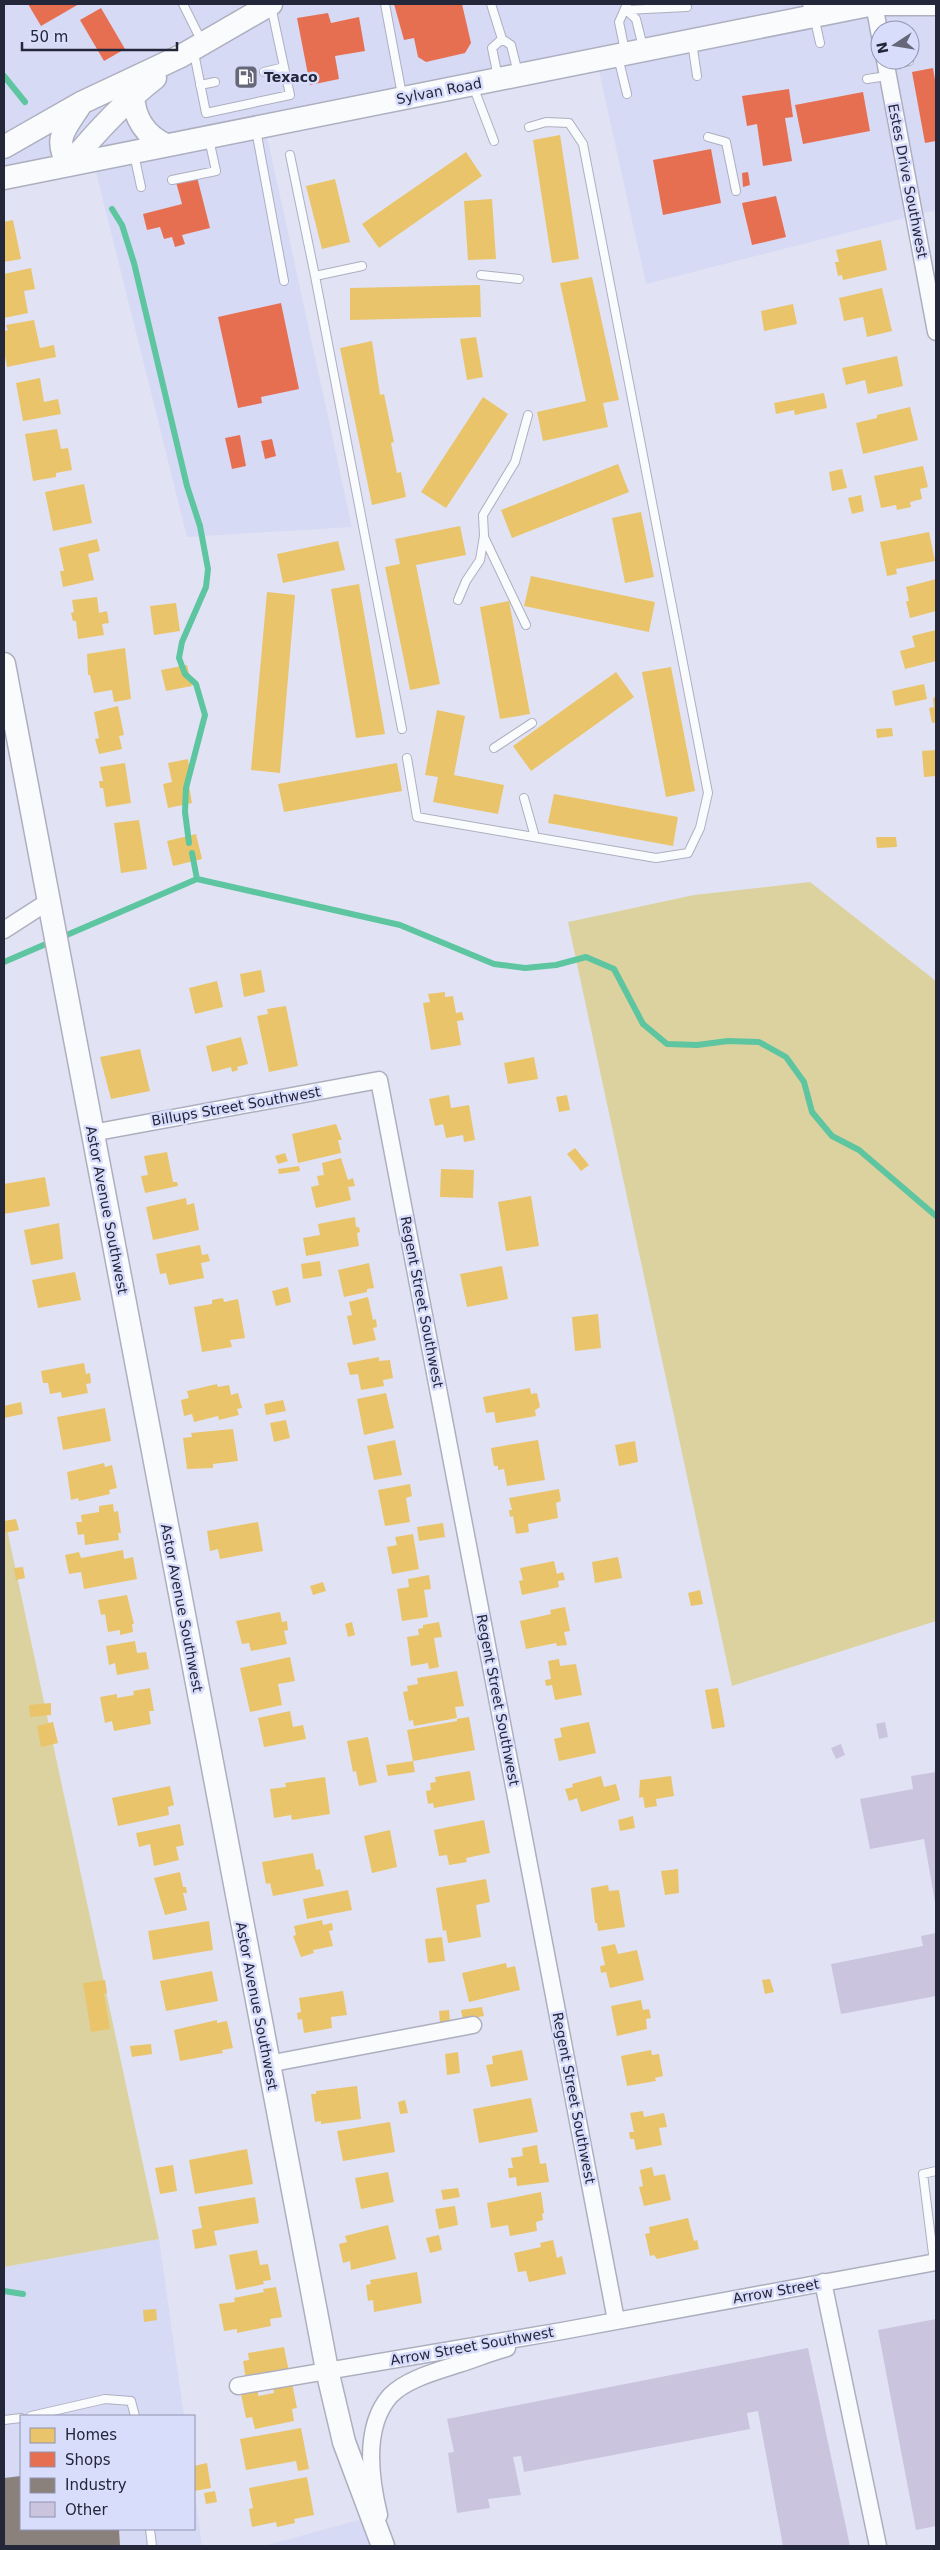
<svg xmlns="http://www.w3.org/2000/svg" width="940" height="2550" font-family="'DejaVu Sans',sans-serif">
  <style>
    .built { fill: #d6daf5; fill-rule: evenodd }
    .green { fill: #dcd29f }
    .homes { fill: #e9c46a }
    .shops { fill: #e76f51 }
    .industry { fill: #8a817c }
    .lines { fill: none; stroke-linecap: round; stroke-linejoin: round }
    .stream { stroke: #5dc5a0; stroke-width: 6 }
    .building { fill: #cac4df }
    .lane-casing { stroke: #adafbf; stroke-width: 10 }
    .street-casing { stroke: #adafbf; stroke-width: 19 }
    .secondary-casing { stroke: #adafbf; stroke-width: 25 }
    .lane { stroke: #fafbfd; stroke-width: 8 }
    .street { stroke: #fafbfd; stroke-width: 16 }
    .secondary { stroke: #fafbfd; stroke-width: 22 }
    .labels { text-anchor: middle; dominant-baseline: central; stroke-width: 5; stroke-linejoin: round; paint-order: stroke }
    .poi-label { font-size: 14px; font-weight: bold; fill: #242639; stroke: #d9ddfc; text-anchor: start }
    .street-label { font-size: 14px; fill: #242639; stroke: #d9ddfc }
  </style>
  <rect width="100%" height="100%" fill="#e1e3f4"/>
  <!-- built -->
  <path class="built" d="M4,4H936V210L646,284L596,57L265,127L352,527L187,537L94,164L4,183ZM880,30H910V60H880Z
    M159,2239L184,2416H21V2529H194V2487L202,2546H4V2267Z
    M373,2516L386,2546H264Z"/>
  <!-- green -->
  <path class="green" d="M810,882L936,981V1621L732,1686L568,922L694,895Z
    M4,1515L159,2239L4,2267Z"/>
  <!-- homes -->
  <path class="homes" d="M560,135L579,259L552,263L533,140Z
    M466,152L482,176L379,248L362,224Z
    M335,179L350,242L322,249L306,186Z
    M492,199L496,259L468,260L464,201Z
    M13,220L21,259L4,262V222Z
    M881,240L887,270L843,280L842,275L838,276L835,262H839L836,250Z
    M31,268L35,289L24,291L28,313L4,318V274Z
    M592,277L619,400L603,403L608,427L543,441L537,412L586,401L560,283Z
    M480,285L481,317L350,320V288Z
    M882,288L892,331L867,337L863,317L844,321L839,298Z
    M793,304L797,324L764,331L761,311Z
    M34,320L40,348L54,345L56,357L7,367L4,350V331L8,330L6,325Z
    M476,337L483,377L467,380L460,339Z
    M372,341L380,395L384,394L394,442L391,443L397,473L401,472L406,497L372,505L340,348Z
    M897,356L903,386L868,394L865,380L846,385L842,368Z
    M40,378L44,402L58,399L61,414L23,421L16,383Z
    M824,393L827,408L795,415L794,410L776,414L774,403Z
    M483,397L508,414L446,508L421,492Z
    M910,407L918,440L863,454L856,423L877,418V415Z
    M57,429L61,449L68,448L72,470L56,473V477L33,481L25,434Z
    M618,464L629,492L512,538L501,510Z
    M923,466L928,487L920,489L922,499L910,502L911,507L897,510L896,505L881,508L874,476Z
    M842,469L847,488L832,491L829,472Z
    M84,484L92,523L53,531L45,492Z
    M861,495L864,511L852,514L848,498Z
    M641,512L654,577L625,583L612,518Z
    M460,526L466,555L416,565L440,684L410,690L385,567L400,564L395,539Z
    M929,532L935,561L896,569L897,574L887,576L880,542Z
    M97,539L100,551L88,554L94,580L63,587L60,571H64L59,548Z
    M338,541L345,570L283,583L277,554Z
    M531,576L655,602L649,632L524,606Z
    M936,579V611L910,618L906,601H909L906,587Z
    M359,584L385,734L356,738L331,589Z
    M267,592L295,595L280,773L251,770Z
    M97,597L99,613L107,611L109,623L102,624L104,635L78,639L76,621H73L71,613L74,612L72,600Z
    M509,601L530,714L500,719L480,607Z
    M176,603L180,631L154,635L150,606Z
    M936,630V661L905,669L900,651L915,647L912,636Z
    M125,648L131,699L114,702L112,690L94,693L90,675H88L87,654Z
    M187,665L192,686L166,691L161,670Z
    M671,667L695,791L666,797L642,672Z
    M616,672L634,697L531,771L513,746Z
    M924,684L927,699L895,706L892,691Z
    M936,697V722L932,723L929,708L934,707L933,698Z
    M118,706L124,735L119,736L122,749L99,754L95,739L99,738L94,712Z
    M437,710L465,716L454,775L504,785L498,814L433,802L438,777L425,775Z
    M892,728L893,736L877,738L876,729Z
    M936,750V776L924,777L922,751Z
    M188,759L191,779L188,780L192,803L168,808L163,784L172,782L168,763Z
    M125,763L131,803L106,807L103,788H100L99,781H103L100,767Z
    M397,763L402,791L284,812L278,784Z
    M554,794L678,817L673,846L548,823Z
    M139,820L147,869L121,873L114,823Z
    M196,834L202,859L173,866L167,841Z
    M876,837H896L897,847L877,848Z
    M261,970L265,992L244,997L240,974Z
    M217,981L223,1007L195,1014L189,988Z
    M445,992V997L453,996L456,1013L462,1012L464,1020L457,1021L461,1045L431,1050L423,1003L430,1002L428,994Z
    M286,1006L298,1066L269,1072L257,1016L268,1014L267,1009Z
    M241,1037L248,1064L237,1067L238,1070L232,1072L231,1067L212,1072L206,1046Z
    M140,1049L150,1091L111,1099L100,1057Z
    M534,1057L538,1079L508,1084L504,1063Z
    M449,1095L451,1108L469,1105L475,1140L464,1142L463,1135L446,1138L443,1124L435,1126L429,1099Z
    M567,1095L570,1110L559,1112L556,1097Z
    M336,1124L342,1140H338L341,1153L298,1163L292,1134Z
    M575,1148L589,1165L581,1171L567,1154Z
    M167,1152L173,1182H177L178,1186L145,1193L141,1176L148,1175L144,1156Z
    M285,1153L288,1161L278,1164L275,1156Z
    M341,1158L348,1180L353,1178L355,1186L348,1187L351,1200L316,1208L311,1187L319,1185L317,1176L324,1175L322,1163Z
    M299,1166L300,1171L279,1174L278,1169Z
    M441,1169L474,1170L473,1198L440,1197Z
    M45,1177L50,1206L4,1214V1184Z
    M531,1196L539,1246L506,1251L498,1202Z
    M186,1198L187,1205L194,1203L199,1230L153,1240L146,1207Z
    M355,1217L356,1227H359L360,1232L357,1233L359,1246L306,1256L303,1238L320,1235L318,1224Z
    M59,1223L63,1259L31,1265L24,1230Z
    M200,1245L202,1255L208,1254L210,1261L201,1263L204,1278L169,1285L166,1273L160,1274L156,1254Z
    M320,1261L322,1276L303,1279L301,1264Z
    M369,1263L374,1288L367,1289V1292L344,1297L338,1270Z
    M502,1266L508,1299L467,1307L460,1274Z
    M75,1272L81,1300L38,1308L32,1280Z
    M288,1287L291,1302L276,1306L272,1291Z
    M368,1297L373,1320L376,1319L377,1327L373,1328L376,1340L353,1345L347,1316L352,1315L349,1302Z
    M223,1298L224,1302L238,1299L245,1338L230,1340L232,1347L202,1352L194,1307L212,1304V1300Z
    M598,1314L601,1348L575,1351L572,1317Z
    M379,1357V1361L390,1360L393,1378L383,1380L384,1386L361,1390L358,1374L350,1375L347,1363Z
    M84,1363L86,1374L90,1373L91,1383L86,1384L88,1393L62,1398L61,1392L50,1394L48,1383H43L41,1371Z
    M217,1384L218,1387L229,1385L231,1395L238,1393L242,1408L237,1409L239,1415L219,1420L218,1416L194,1422L192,1414L184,1416L181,1400L189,1398L187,1391Z
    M530,1388L531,1394L537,1393L540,1407L535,1410L536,1416L496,1423L494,1412L486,1413L483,1397Z
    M386,1393L394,1428L364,1435L357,1399Z
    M283,1400L286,1411L266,1415L264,1404Z
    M21,1402L23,1414L4,1418V1406Z
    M105,1408L111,1441L63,1450L57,1417Z
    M286,1420L290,1438L274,1442L270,1423Z
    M233,1429L238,1461L213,1464V1468L187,1469L183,1438L192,1437L191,1433Z
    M395,1440L402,1475L374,1480L367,1446Z
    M538,1440L545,1480L507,1486L504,1469L498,1470V1466H494L491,1448Z
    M635,1441L638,1462L619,1466L615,1445Z
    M104,1463L105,1467L112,1465L117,1488L109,1490L110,1494L79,1501L78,1498L71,1500L67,1472Z
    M410,1484L412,1496L406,1498L410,1522L385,1526L378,1490Z
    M559,1489L561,1501L556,1503L558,1518L528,1524L529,1532L516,1534L513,1516L510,1517L509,1510H512L509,1498Z
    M113,1504L114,1512L118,1511L121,1533H118L119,1540L85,1545L84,1534L78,1535L76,1522H82L81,1515L99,1512V1506Z
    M16,1519L19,1530L4,1533V1521Z
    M258,1522L263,1551L220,1559L218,1549L210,1551L207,1531Z
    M443,1523L445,1537L419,1541L417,1527Z
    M413,1534L419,1569L392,1574L387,1547L397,1545L395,1537Z
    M123,1550L124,1559L133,1557L137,1579L84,1589L81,1572L69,1574L65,1555L79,1552L81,1558Z
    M618,1557L622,1578L595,1583L592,1562Z
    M554,1561L557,1574L563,1572L565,1580L558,1581L559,1587L522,1595L519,1581L523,1580L520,1568Z
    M23,1567L25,1578L16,1580L14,1568Z
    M429,1575L431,1589L424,1590L428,1617L402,1621L397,1589L409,1587L408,1579Z
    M323,1582L326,1591L313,1595L310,1586Z
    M700,1590L703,1604L691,1606L688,1593Z
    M127,1595L134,1624H132L133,1632L120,1635V1630L108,1632L105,1614L101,1615L98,1600Z
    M565,1607L570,1631L564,1632L567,1645L557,1646L556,1643L526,1649L520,1621L551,1614L550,1610Z
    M280,1612L282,1622L287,1621L288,1630L284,1631L287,1644L251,1651L249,1643L242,1644L236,1621Z
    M352,1622L355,1635L348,1637L345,1624Z
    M439,1622L442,1637L434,1638L439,1667L429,1669L428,1663L411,1666L407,1637L419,1635L418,1629L423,1628V1625Z
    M135,1641L137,1653L146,1652L149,1669L117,1675L115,1663L109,1665L106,1646Z
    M290,1657L295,1681L278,1684L282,1705L250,1712L240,1668Z
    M559,1659L560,1666L576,1664L582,1695L555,1700L552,1685L546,1686L545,1680L551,1679L548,1661Z
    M457,1671L464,1706L455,1707L457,1718L414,1726L413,1720L409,1721L403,1692L408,1691L407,1686L418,1684L417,1678Z
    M150,1688L154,1711H149L151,1724L114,1731L112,1721L105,1723L100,1697L117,1694V1698L134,1695L133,1691Z
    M718,1688L725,1727L712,1729L705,1690Z
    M51,1703V1715L30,1717L29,1705Z
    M290,1711L293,1727L303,1725L306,1739L264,1747L258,1718Z
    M469,1717L475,1750L413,1761L407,1730L457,1721V1719Z
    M53,1722L58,1743L41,1747L37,1726Z
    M589,1722L596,1753L559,1761L554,1739L562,1737L560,1728Z
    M368,1737L377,1782L359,1786L356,1771L353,1772L347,1741Z
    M413,1761L415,1772L388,1776L386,1765Z
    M470,1771L475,1800L434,1808L433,1803L428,1804L426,1791L431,1790L430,1783L436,1782L435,1777Z
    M601,1776L604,1787L616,1784L620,1800L581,1812L577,1798L569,1801L565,1789L573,1787L572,1784Z
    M671,1776L674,1796L656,1799L657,1806L645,1808L643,1797L639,1798L640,1780Z
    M325,1777L330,1814L292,1820L291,1815L274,1818L270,1789L286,1787L285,1783Z
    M170,1786L174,1805L168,1807L169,1815L118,1826L112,1798Z
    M633,1816L635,1828L620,1831L618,1820Z
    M484,1820L490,1853L466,1858L467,1862L449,1865L447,1855L439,1856L434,1830Z
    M180,1824L184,1845L176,1847L179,1860L154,1866L150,1844L139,1847L136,1833Z
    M390,1830L397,1867L372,1873L364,1836Z
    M313,1853L316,1870L320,1869L324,1886L273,1896L270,1883L266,1884L262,1862Z
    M678,1869L679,1893L665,1895L661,1871Z
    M180,1872L183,1887H186L187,1893H183L187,1910L165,1915L154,1878Z
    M486,1879L490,1902L476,1905L481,1937L448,1943L446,1930L443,1931L436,1888Z
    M608,1885L609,1891L619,1890L625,1927L598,1931L597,1923H595L591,1888Z
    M348,1890L352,1910L307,1919L303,1899Z
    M322,1920L323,1925L332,1923L333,1930L329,1931L333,1946L313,1950L314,1953L301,1957L293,1936L296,1935L294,1926Z
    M209,1921L213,1950L153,1960L148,1931Z
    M442,1937L445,1961L428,1963L425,1939Z
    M615,1944L618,1954L637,1950L644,1980L610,1988L606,1972L601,1973L600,1966L605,1965L601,1947Z
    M506,1963L507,1968L515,1966L520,1990L469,2002L462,1973Z
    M212,1971L218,2001L166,2011L160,1981Z
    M770,1979L774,1992L765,1994L762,1980Z
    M105,1980L107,1993L104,1994L110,2029L91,2032L83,1983Z
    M343,1991L347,2015L331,2017L332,2028L304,2033L302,2019L298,2020L297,2013L301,2012L299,1998Z
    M641,2000L643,2010L649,2009L651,2018L646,2019L647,2029L617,2036L611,2006Z
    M482,2007L484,2016L463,2020L461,2010Z
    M449,2010L450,2022L440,2023L439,2011Z
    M217,2020V2023L227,2021L233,2048L222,2050L223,2053L180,2061L174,2030Z
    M151,2044L152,2054L132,2057L130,2046Z
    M522,2050L528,2080L491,2087L486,2065L493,2064L492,2056Z
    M651,2050L652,2055L659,2054L663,2076L655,2078L656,2081L627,2086L621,2056Z
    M458,2052L460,2073L447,2075L445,2054Z
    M357,2086L361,2119L321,2124V2121L315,2122L311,2094H316V2091Z
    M531,2098L538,2132L479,2143L473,2109Z
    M405,2100L408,2113L400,2114L398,2102Z
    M643,2111L644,2117L664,2113L667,2127L659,2128L662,2145L636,2150L634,2139H630L629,2132H634L630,2113Z
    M390,2122L395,2152L343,2161L337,2131Z
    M537,2145L540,2164L546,2163L549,2182L517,2186L516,2177L509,2178L508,2168H513L511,2158L523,2156L522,2148Z
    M247,2149L253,2184L195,2194L189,2160Z
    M173,2165L177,2191L160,2194L155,2168Z
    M652,2167L654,2176L665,2174L671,2200L644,2206L639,2187L643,2186L640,2170Z
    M388,2172L394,2202L361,2209L355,2178Z
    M458,2188L460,2197L443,2200L441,2190Z
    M541,2192L544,2213L542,2214L543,2220L536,2222L537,2231L510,2236L508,2225L491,2228L487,2203Z
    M255,2197L259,2223L214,2231L217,2245L195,2249L192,2230L202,2228L198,2207Z
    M455,2206L458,2225L439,2229L435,2209Z
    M688,2218L694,2241L697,2240L699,2249L657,2259L654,2255L650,2256L645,2234L650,2233L649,2227Z
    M388,2225L396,2259L351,2270L350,2261L343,2263L339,2244L347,2242L345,2236Z
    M439,2235L442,2250L430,2253L426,2238Z
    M553,2240L557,2258L562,2256L566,2274L529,2282L526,2271L518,2272L514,2253L541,2247L540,2243Z
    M257,2250L260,2265L268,2264L271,2280L263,2281L264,2284L236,2290L229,2255Z
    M417,2272L422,2303L374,2312L373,2300L368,2301L366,2285L371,2284L370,2280Z
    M276,2287L282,2317L270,2319L271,2326L237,2333V2329L224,2331L219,2304L235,2302L234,2298L264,2292L263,2289Z
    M156,2309L157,2320L144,2322L143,2310Z
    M284,2347L289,2372L246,2380L243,2361L249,2360L248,2353Z
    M292,2383L297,2408L292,2409L294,2421L255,2429L252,2417L246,2418L241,2394L258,2391V2396L274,2393L273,2387Z
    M301,2428L309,2469L298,2471L296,2461L246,2470L240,2439Z
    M207,2463L211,2488L194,2491V2466Z
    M307,2477L314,2515L294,2519L295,2523L277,2527L276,2522L252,2527L249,2509L253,2508L249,2488Z
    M215,2491L217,2502L206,2504L204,2493Z"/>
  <!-- shops -->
  <path class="shops" d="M28,4H79L41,26Z
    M394,4H462L471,43L465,53L426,62L418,57L414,38L404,40Z
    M101,8L125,49L104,61L80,20Z
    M328,13L331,23L359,17L365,51L335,56L339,79L310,85L297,18Z
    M933,68L936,86V141L925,143L912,72Z
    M789,89L793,117L785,118L792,161L763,166L757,124L747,126L742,96Z
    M863,92L870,131L803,144L795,105Z
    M711,149L721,203L663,215L653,160Z
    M748,172L750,185L743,187L742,173Z
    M197,177L210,228L182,235L185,244L175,247L172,237L164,239L160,227L147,230L143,214L182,204L176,182Z
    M776,196L786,237L752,245L742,203Z
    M281,303L299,389L261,397L262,403L238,408L218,317Z
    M240,435L246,466L232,469L225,438Z
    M272,439L276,456L265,459L261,441Z"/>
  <!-- industry -->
  <path class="industry" d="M21,2476V2529H119L120,2546H4V2478Z"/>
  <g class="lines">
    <!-- stream -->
    <path class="stream" d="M4,76L25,102
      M112,209L122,225L134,263L187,486L200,526L208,569L206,587L182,642L179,658L185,674L196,684L205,715L186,788L185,812L189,843
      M192,853L197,879
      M4,962L197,879L400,925L494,964L525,968L556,965L586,957L614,969L643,1024L667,1044L697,1045L728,1041L759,1042L786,1057L804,1082L812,1112L832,1136L859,1150L936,1216
      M4,2291L23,2294"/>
  </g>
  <!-- building -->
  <path class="building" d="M885,1722L888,1737L879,1739L876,1724Z
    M841,1744L845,1755L836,1759L831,1748Z
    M936,1772V1901L935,1902L924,1839L870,1849L860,1799L913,1789L911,1776Z
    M936,1933V1996L841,2014L831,1964L923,1946L921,1936Z
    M936,2319V2526L916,2530L878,2330Z
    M808,2348L850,2546H783L758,2411L747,2413L750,2429L524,2472L521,2456L513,2457L521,2495L488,2499L490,2508L457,2513L448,2453L454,2452L447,2419Z"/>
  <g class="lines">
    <!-- lane casing -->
    <g class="lane-casing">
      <path id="lane" d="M183,4L202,42
        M385,4L402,95
        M491,4L502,39L511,45L518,73
        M807,4L814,16L820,43
        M626,10L687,7
        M626,10L636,19L643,47
        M692,42L697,76
        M625,51L619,22L627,4
        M194,53L206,113L290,95L271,6
        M618,57L627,94
        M886,66L909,61
        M264,72L284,67
        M498,77L492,48L502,39
        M867,79L887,76
        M200,85L215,82
        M473,86L494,141
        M256,130L284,281
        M708,137L726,142L736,191
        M134,154L141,187
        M290,155L315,276L402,729
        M172,180L216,171L209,139
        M481,275L519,279
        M315,276L362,266
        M484,537L526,625
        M458,600L466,581L480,560L484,536L483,515L515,462L528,415
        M494,748L532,723
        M407,758L417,817L656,858L688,853L700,828L708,793L583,144L569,123L546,122L529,127
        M524,798L535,837
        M934,2262L923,2174L936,2171
        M31,2416L105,2399L131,2401L135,2416
        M4,2420L21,2418
        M150,2529L152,2546"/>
    </g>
    <!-- street casing -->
    <g class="street-casing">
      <path id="street" d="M874,4L880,36
        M885,60L936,332
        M4,930L49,901
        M92,1133L379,1080L616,2320
        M268,2064L473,2025
        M823,2282L878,2546
        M238,2386L562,2331L936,2262
        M379,2515C370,2478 363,2427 390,2396C406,2379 438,2371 459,2364C475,2359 491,2352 507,2348"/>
    </g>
    <!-- secondary casing -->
    <g class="secondary-casing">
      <path id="secondary" d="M133,95C134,118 146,136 166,145
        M4,147L81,103L181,56L271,4
        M69,165C95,133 123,103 155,78
        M69,165C52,138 66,128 81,104
        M4,178L874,4H936
        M4,664L327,2370L344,2442L383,2546"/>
    </g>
    <!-- lane -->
    <use href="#lane" class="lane"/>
    <!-- street -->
    <use href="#street" class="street"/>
    <!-- secondary -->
    <use href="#secondary" class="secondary"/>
  </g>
  <!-- icons -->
  <defs>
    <g id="fuel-square" transform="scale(1.25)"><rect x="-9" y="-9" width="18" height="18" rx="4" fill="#66687a" stroke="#d9ddfc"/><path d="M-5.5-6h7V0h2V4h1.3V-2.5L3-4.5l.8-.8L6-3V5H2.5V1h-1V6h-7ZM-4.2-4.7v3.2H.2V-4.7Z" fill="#fff"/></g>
  </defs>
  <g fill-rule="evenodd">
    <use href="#fuel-square" x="246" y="77"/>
  </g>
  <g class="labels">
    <!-- poi labels -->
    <g class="poi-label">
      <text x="264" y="77">Texaco</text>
    </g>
    <!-- street labels -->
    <g class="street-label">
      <text transform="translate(439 91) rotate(-11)">Sylvan Road</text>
      <text transform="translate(908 181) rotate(79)">Estes Drive Southwest</text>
      <text transform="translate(236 1106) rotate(-10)">Billups Street Southwest</text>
      <text transform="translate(107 1210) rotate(79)">Astor Avenue Southwest</text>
      <text transform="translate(422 1302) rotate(79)">Regent Street Southwest</text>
      <text transform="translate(182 1608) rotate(79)">Astor Avenue Southwest</text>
      <text transform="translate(498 1700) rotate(79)">Regent Street Southwest</text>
      <text transform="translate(257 2006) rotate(79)">Astor Avenue Southwest</text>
      <text transform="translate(574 2098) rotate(79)">Regent Street Southwest</text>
      <text transform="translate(776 2291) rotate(-10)">Arrow Street</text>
      <text transform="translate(472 2346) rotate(-10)">Arrow Street Southwest</text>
    </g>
  </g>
  <!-- border -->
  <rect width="940" height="2550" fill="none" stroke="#242639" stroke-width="10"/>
  <!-- legend -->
  <rect x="20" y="2415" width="175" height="115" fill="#d9ddfc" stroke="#9194ae"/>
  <rect x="30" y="2428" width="25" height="15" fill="#e9c46a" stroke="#9194ae"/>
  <text x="65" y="2440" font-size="15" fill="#242639">Homes</text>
  <rect x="30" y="2452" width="25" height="15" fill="#e76f51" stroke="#9194ae"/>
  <text x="65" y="2465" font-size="15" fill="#242639">Shops</text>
  <rect x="30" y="2478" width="25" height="15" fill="#8a817c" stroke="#9194ae"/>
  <text x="65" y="2490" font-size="15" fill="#242639">Industry</text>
  <rect x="30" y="2502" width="25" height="15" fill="#cac4df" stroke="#9194ae"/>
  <text x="65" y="2515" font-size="15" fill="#242639">Other</text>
  <!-- north arrow -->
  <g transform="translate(895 45) rotate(258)"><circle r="24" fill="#d9ddfc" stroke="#9194ae"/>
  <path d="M0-4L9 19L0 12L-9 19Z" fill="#66687a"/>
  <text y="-8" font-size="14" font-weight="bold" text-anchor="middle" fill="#242639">N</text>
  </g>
  <!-- scale -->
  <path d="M22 42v8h155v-8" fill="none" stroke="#242639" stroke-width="2.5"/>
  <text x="30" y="42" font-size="15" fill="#242639" stroke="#d9ddfc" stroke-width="4" paint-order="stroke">50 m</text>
</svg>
